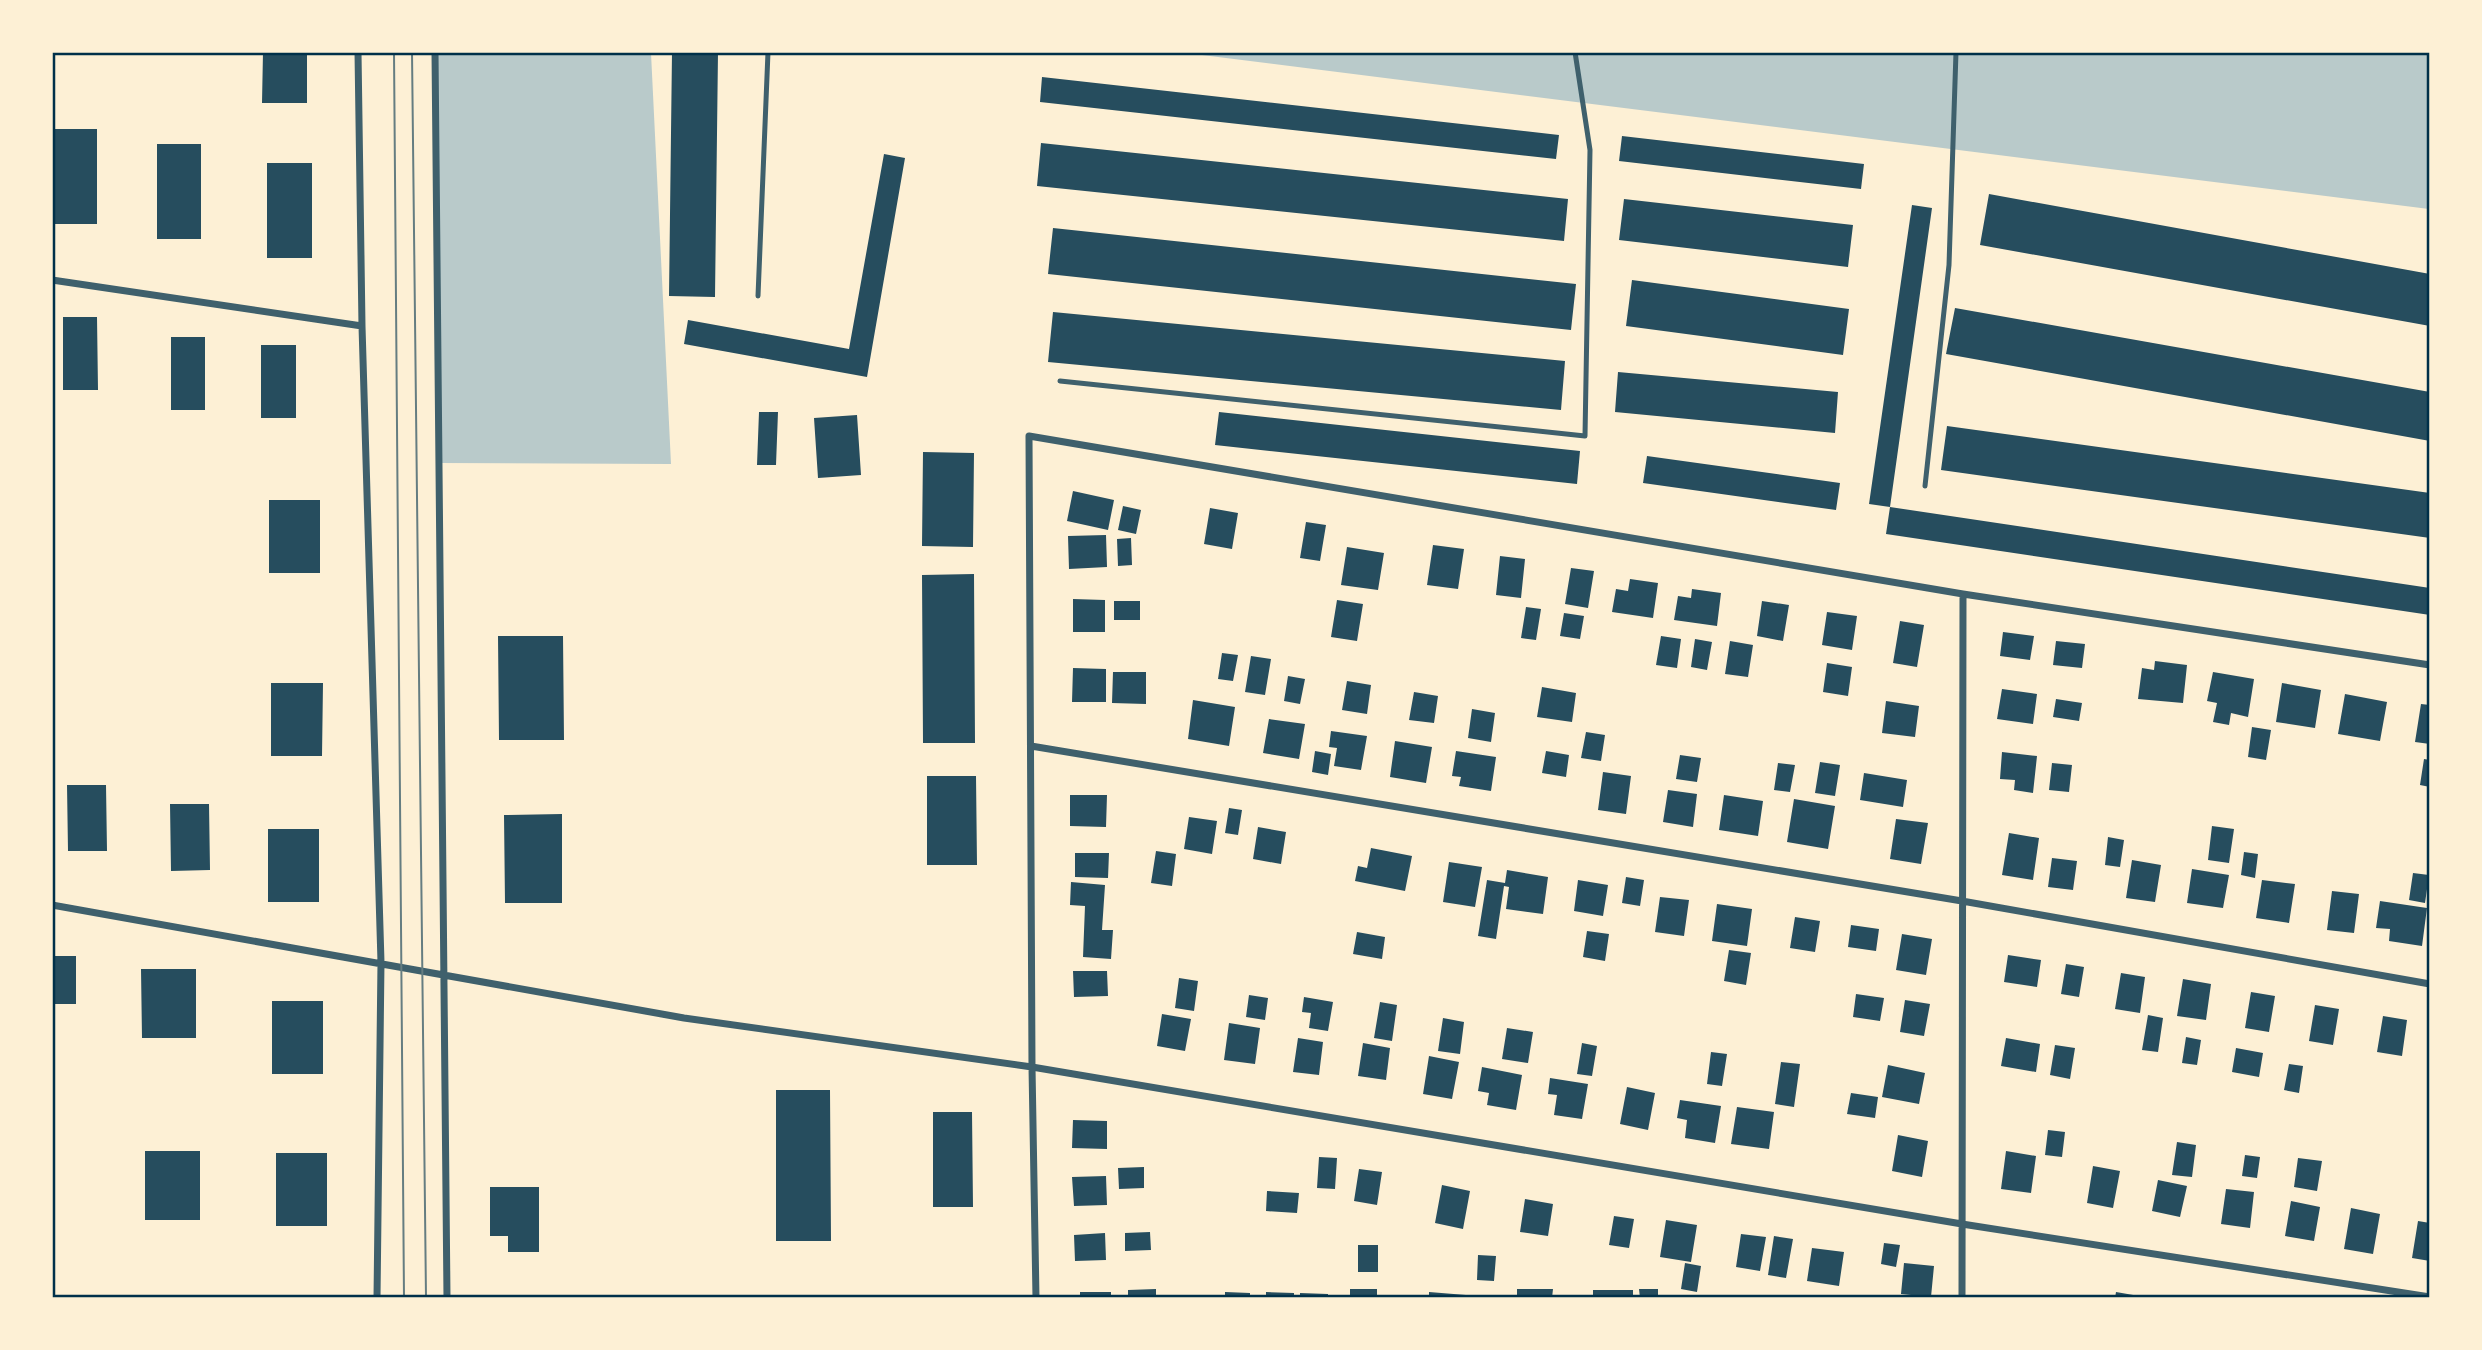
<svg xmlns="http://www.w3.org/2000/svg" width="2482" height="1350" font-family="Lato,sans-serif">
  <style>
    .green { fill: #b9caca }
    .building { fill: #264d5e }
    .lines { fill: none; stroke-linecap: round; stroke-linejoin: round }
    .service { stroke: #3f606c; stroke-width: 5 }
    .minor { stroke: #3f606c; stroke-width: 7 }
    .tram { stroke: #657d81; stroke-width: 2 }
    .neatline { fill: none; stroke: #003049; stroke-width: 2.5 }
  </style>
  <rect width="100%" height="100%" fill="#fdf0d5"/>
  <!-- green -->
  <path class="green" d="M435,53H651L671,464L438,463Z
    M1186,53H2429V209Z"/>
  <!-- building -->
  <path class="building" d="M263,52H307V103H262Z
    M672,52H718L715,297L669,296Z
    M1042,77L1559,135L1556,159L1040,102Z
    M53,129H97V224H53Z
    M1622,136L1864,164L1861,189L1619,161Z
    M1041,143L1568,199L1564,241L1037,186Z
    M157,144H201V239H157Z
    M884,154L905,158L867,377L684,344L688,320L849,349Z
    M267,163H312V258H267Z
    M1989,194L2430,274V326L1980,245Z
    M1624,199L1853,225L1848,267L1619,240Z
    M1912,205L1932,208L1890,507L2430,588V615L1886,534L1890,507L1869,504Z
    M1053,228L1576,284L1571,330L1048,274Z
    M1632,280L1849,309L1843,355L1626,326Z
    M1955,308L2430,392V441L1946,354Z
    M1053,312L1565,361L1561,410L1048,362Z
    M63,317H97L98,390H63Z
    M171,337H205V410H171Z
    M261,345H296V418H261Z
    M1618,372L1838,392L1835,433L1615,412Z
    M759,412H778L776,465H757Z
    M1219,412L1580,451L1577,484L1215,445Z
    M857,415L861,475L818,478L814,418Z
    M1947,426L2430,493V538L1941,470Z
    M923,452L974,453L973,547L922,546Z
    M1647,456L1840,483L1836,510L1643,483Z
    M1073,491L1114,500L1108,530L1067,521Z
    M269,500H320V573H269Z
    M1123,506L1141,510L1136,534L1118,530Z
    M1210,508L1238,513L1232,549L1204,544Z
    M1306,522L1326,525L1320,561L1300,558Z
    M1106,535L1107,567L1069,569L1068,536Z
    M1131,538L1132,565L1118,566L1117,539Z
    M1433,545L1464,549L1458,589L1427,585Z
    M1347,547L1384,553L1378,590L1341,585Z
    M1500,556L1525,559L1521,598L1496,595Z
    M1571,568L1594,571L1588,608L1565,604Z
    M974,574L975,743H923L922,575Z
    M1630,579L1658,583L1653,618L1612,612L1616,589L1628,591Z
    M1692,589L1721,593L1717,626L1674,620L1678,596L1691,598Z
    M1073,599L1105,600V632H1073Z
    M1337,600L1363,604L1357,641L1331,637Z
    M1114,601H1140V620H1114Z
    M1762,601L1789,605L1783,641L1757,636Z
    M1526,607L1541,609L1536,640L1521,638Z
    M1827,612L1857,616L1852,650L1822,645Z
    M1564,613L1584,616L1580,639L1560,636Z
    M1900,621L1924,625L1917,667L1893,663Z
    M2003,632L2034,636L2030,660L2000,656Z
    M498,636H563L564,740H499Z
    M1661,636L1681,639L1677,668L1656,665Z
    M1695,639L1712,642L1707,670L1691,667Z
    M1730,641L1753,645L1748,677L1725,674Z
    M2056,641L2085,644L2082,668L2053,665Z
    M1222,653L1238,655L1233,681L1218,679Z
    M1251,656L1271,659L1265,695L1245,692Z
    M2155,661L2187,665L2183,703L2138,699L2142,668L2154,670Z
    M1827,663L1852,667L1848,696L1823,692Z
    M1073,668L1106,669V702H1072Z
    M1113,672H1146V704L1112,703Z
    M2213,672L2254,679L2248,717L2231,713L2229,725L2213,722L2217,703L2207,701Z
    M1288,676L1305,679L1300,704L1284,701Z
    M1347,681L1371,685L1367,714L1342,710Z
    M271,683H323L322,756H271Z
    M2282,683L2321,690L2315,728L2276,722Z
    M1542,687L1576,693L1572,722L1537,717Z
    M2002,689L2037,694L2033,724L1997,719Z
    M1414,692L1438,696L1434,723L1409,720Z
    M2345,694L2387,702L2380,741L2338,734Z
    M2056,699L2082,703L2079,721L2053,717Z
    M1193,700L1235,707L1229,746L1188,739Z
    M1886,701L1919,706L1915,737L1882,733Z
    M2421,704L2430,705V744L2415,742Z
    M1472,709L1495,713L1491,742L1468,738Z
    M1269,719L1305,724L1299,759L1263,753Z
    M2252,727L2271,730L2266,760L2248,757Z
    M1331,731L1367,736L1361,770L1334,766L1337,748L1329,747Z
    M1586,732L1605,735L1601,761L1581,758Z
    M1395,741L1432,747L1426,783L1390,777Z
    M1315,751L1331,754L1328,775L1312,772Z
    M1456,751L1496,757L1491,791L1459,786L1461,777L1452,776Z
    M1546,751L1569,755L1566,777L1542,773Z
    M2002,752L2037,756L2033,793L2014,790L2015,780L2000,779Z
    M1680,755L1701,758L1697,782L1676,779Z
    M2424,759L2430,760V787L2420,785Z
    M1820,762L1840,765L1835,796L1815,793Z
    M1778,763L1795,765L1790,792L1774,790Z
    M2052,763L2072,765L2069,792L2049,790Z
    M1603,772L1631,776L1626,814L1598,810Z
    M1864,773L1907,780L1903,807L1860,800Z
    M927,776H976L977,865H927Z
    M67,785H106L107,851H68Z
    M1668,790L1697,794L1693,827L1663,822Z
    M1070,795H1107L1106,827L1070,826Z
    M1724,795L1763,801L1758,836L1719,830Z
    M1794,799L1835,806L1828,849L1787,842Z
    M170,804H209L210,870L171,871Z
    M1229,808L1242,810L1238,835L1225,833Z
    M562,814V903H505L504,815Z
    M1189,817L1217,821L1212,854L1184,849Z
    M1896,819L1928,823L1921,864L1890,859Z
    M2212,826L2234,829L2229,863L2208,860Z
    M1258,827L1286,832L1281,864L1253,859Z
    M268,829H319V902H268Z
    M2009,833L2039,838L2033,880L2002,875Z
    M2108,837L2124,840L2120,867L2105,865Z
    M1371,848L1412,856L1405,891L1355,881L1358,866L1367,868Z
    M1156,851L1176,854L1172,886L1151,883Z
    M2244,852L2258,854L2255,878L2241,875Z
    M1075,853H1109L1108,878L1075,877Z
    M2052,858L2077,861L2073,890L2048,887Z
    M2132,860L2161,865L2155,902L2126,898Z
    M1449,862L1482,867L1475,907L1443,902Z
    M2192,869L2229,875L2223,908L2187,903Z
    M1507,870L1548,877L1543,914L1506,909L1509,887L1504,886L1496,939L1478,936L1487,880L1505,883Z
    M2413,873L2429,875L2425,903L2409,900Z
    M1626,877L1644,880L1640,906L1622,903Z
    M1578,880L1608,885L1603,916L1574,911Z
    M2262,880L2295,884L2289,923L2256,918Z
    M1071,882L1105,885L1102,930H1113L1111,959L1083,957L1085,906L1070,905Z
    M2332,891L2359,894L2354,933L2327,930Z
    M1660,897L1689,900L1684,936L1655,932Z
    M2380,901L2427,908L2422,946L2389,941L2390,929L2376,928Z
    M1717,904L1752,909L1747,946L1712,941Z
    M1795,917L1820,921L1815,952L1790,948Z
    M1851,925L1879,929L1876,951L1848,947Z
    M1587,931L1609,934L1605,961L1583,957Z
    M1357,932L1385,937L1382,959L1353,954Z
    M1902,934L1932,939L1926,975L1896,970Z
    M1729,950L1751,953L1746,985L1724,981Z
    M2008,955L2041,960L2037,987L2004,982Z
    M52,956H76V1004H52Z
    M2066,964L2084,967L2079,997L2061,994Z
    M141,969H196V1038H142Z
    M1073,971H1107L1108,996L1074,997Z
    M2121,973L2145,977L2140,1013L2115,1009Z
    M1179,978L1198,981L1194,1011L1175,1008Z
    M2183,979L2211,984L2206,1020L2177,1016Z
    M2251,992L2275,996L2269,1032L2245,1028Z
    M1856,994L1884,998L1880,1021L1853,1017Z
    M1249,995L1268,998L1265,1020L1246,1017Z
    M1304,997L1333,1002L1328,1031L1309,1028L1311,1013L1302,1012Z
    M1905,1000L1930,1004L1924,1036L1900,1032Z
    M272,1001H323V1074H272Z
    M1380,1002L1397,1005L1392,1041L1374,1038Z
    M2315,1005L2339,1009L2333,1045L2309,1041Z
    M1162,1014L1191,1019L1185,1051L1157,1046Z
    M2148,1015L2163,1018L2158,1052L2142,1050Z
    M2383,1016L2407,1020L2402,1056L2377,1052Z
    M1443,1018L1464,1022L1460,1054L1438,1051Z
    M1229,1023L1260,1028L1255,1064L1224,1060Z
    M1507,1028L1533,1032L1528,1063L1502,1059Z
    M2186,1037L2201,1040L2197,1065L2182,1063Z
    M1298,1038L1323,1042L1319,1075L1293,1072Z
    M2006,1038L2040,1044L2036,1072L2001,1066Z
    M1363,1043L1390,1048L1386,1080L1358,1076Z
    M1582,1043L1597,1046L1592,1076L1577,1074Z
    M2055,1045L2075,1048L2070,1079L2050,1075Z
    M2236,1048L2263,1053L2259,1077L2232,1072Z
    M1711,1052L1727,1054L1722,1086L1707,1084Z
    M1429,1056L1459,1062L1452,1099L1423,1094Z
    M1781,1062L1800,1064L1794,1107L1775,1104Z
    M2289,1064L2303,1066L2299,1093L2284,1090Z
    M1888,1065L1925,1073L1919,1104L1882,1097Z
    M1482,1067L1522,1075L1516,1110L1487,1105L1489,1093L1478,1091Z
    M1550,1078L1588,1084L1582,1119L1554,1115L1557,1095L1548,1094Z
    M1627,1087L1655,1093L1648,1130L1620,1124Z
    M776,1090H830L831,1241H776Z
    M1851,1093L1878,1097L1875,1118L1847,1114Z
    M1680,1100L1721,1106L1715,1143L1685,1138L1687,1120L1677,1118Z
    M1737,1107L1774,1112L1769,1149L1731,1144Z
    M933,1112H972L973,1207H933Z
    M1073,1120L1107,1121V1149L1072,1148Z
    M2048,1130L2065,1132L2062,1157L2045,1155Z
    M1898,1135L1928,1141L1922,1177L1892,1171Z
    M2177,1142L2196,1145L2192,1177L2172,1175Z
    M145,1151H200V1220H145Z
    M2006,1151L2036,1156L2031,1193L2001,1189Z
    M276,1153H327V1226H276Z
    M2245,1155L2260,1157L2257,1178L2242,1176Z
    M1319,1157L1337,1158L1335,1189L1317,1188Z
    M2298,1158L2322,1161L2317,1191L2294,1187Z
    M2093,1166L2120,1171L2113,1208L2087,1203Z
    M1144,1167V1188L1119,1189L1118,1168Z
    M1359,1169L1382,1172L1377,1205L1354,1201Z
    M1106,1176L1107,1205L1074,1206L1072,1177Z
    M2158,1180L2187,1186L2180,1217L2152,1211Z
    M1442,1185L1470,1191L1463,1229L1435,1223Z
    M490,1187H539V1252H508V1236H490Z
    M2226,1189L2254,1192L2250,1228L2221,1224Z
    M1267,1191L1299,1193L1297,1213L1266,1211Z
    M1525,1199L1553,1204L1548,1236L1520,1232Z
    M2291,1201L2320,1207L2314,1241L2285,1236Z
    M2351,1208L2380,1214L2373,1254L2344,1249Z
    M1614,1216L1634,1219L1629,1248L1609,1245Z
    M1666,1220L1697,1225L1691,1262L1660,1257Z
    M2418,1221L2430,1223V1261L2412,1258Z
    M1150,1232L1151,1250L1125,1251V1233Z
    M1105,1233L1106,1260L1075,1261L1074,1235Z
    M1741,1234L1766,1237L1760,1271L1736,1267Z
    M1774,1236L1793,1239L1786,1278L1768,1275Z
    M1884,1243L1900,1245L1896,1267L1881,1264Z
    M1358,1245H1378V1272H1358Z
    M1812,1248L1844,1252L1839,1286L1807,1281Z
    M1478,1255L1496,1256L1494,1281L1477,1280Z
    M1685,1263L1701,1266L1697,1292L1681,1289Z
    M1904,1263L1934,1266L1931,1297L1901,1294Z
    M1156,1289V1298H1128V1290Z
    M1350,1289H1377V1298H1350Z
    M1517,1289H1553L1552,1298H1517Z
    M1639,1289H1658V1298H1640Z
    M1593,1290H1633V1298H1593Z
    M1080,1292H1111V1298H1080Z
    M1225,1292L1250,1293V1298H1225Z
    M1266,1292L1294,1293V1298H1266Z
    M1429,1292L1466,1295V1298H1429Z
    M2116,1292L2139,1296V1298H2115Z
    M1300,1293L1328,1294V1298H1300Z"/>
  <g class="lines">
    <!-- service -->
    <path class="service" d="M758,296L768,52
      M1060,381L1585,436L1590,150L1575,52
      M1925,486L1949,265L1956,52"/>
    <!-- minor -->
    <path class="minor" d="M358,52L362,326L381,962L377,1298
      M435,52L447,1298
      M52,280L362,326
      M1031,746L1962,901L2430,984
      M52,905L684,1018L1032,1067L1962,1224L2430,1297
      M1036,1298L1032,1067L1029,436L1963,594L2430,665
      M1962,1298L1963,594"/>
    <!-- tram -->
    <path class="tram" d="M394,52L404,1298
      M412,52L426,1298"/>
  </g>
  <!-- border -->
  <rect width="2482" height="1350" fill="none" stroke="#fdf0d5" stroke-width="108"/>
  <rect x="54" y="54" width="2374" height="1242" class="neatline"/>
</svg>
